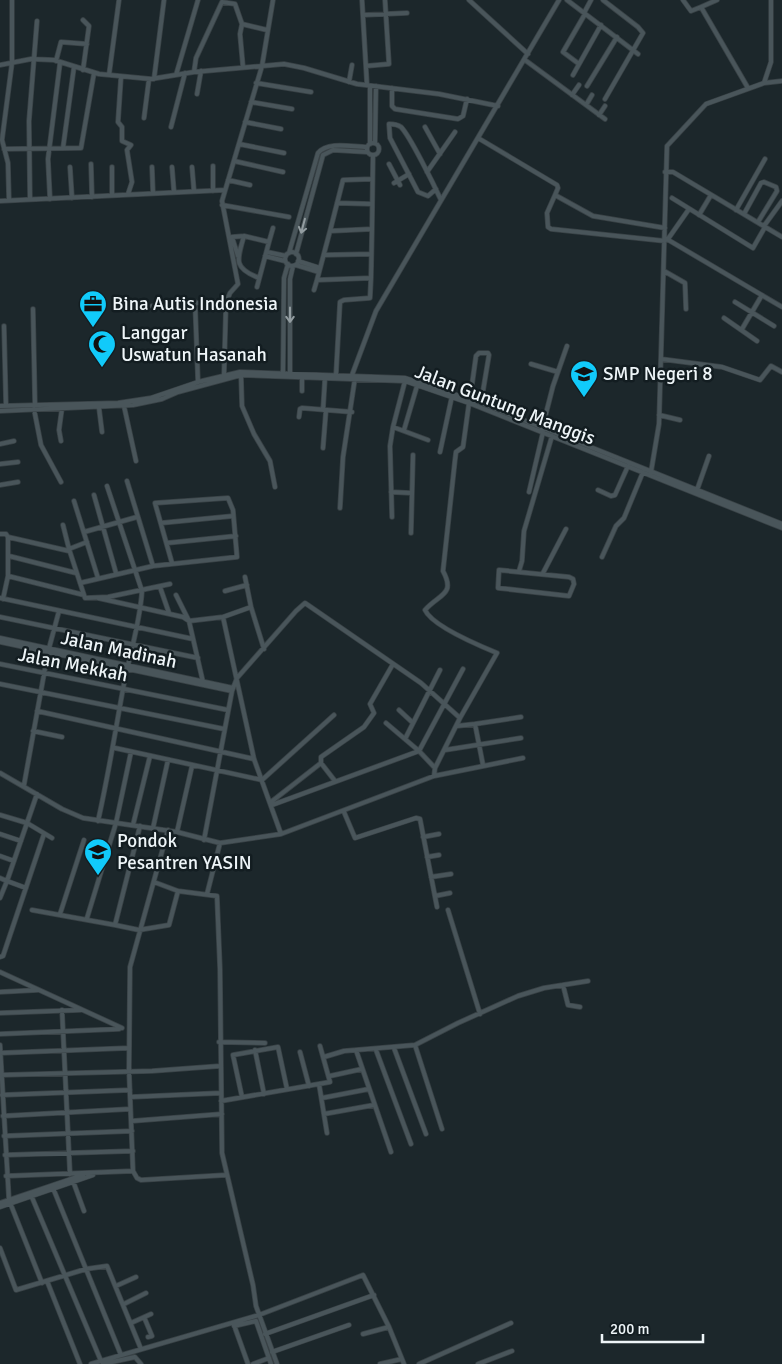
<svg xmlns="http://www.w3.org/2000/svg" width="782" height="1364" font-family="Signika,sans-serif">
  <style>
    .lines { fill: none; stroke-linecap: round; stroke-linejoin: round }
    .minor-casing { stroke: #394246; stroke-width: 5.5 }
    .minor { stroke: #49555a; stroke-width: 4 }
    .oneway { stroke: #939da1 }
    .labels { text-anchor: middle; dominant-baseline: central; stroke-width: 5; stroke-linejoin: round; paint-order: stroke }
    .poi-label { font-size: 19px; fill: #eef5f8; stroke: #131d21; text-anchor: start }
    .street-label { font-size: 19px; fill: #eef5f8; stroke: #131d21 }
  </style>
  <rect width="100%" height="100%" fill="#1c272b"/>
  <g class="lines">
    <!-- minor casing -->
    <g class="minor-casing">
      <path id="minor" d="M362,0L367,85
        M469,0L528,54
        M567,0L638,54
        M603,0L638,27L643,33L605,99
        M683,0L691,11L701,7
        M717,0L701,7L748,88
        M584,13L591,0
        M363,15L407,13
        M83,20L89,26L83,70
        M242,24L240,34L243,67
        M525,60L605,119
        M56,61L61,42L87,44
        M579,64L563,52L585,14
        M0,65L31,59L54,60L99,74L151,79L194,72L284,64L304,68L357,84L439,94L498,106
        M366,66L389,64L385,0
        M194,72L196,58L222,2L235,4L242,24L267,30
        M109,75L119,0
        M176,75L198,0
        M573,75L601,25
        M121,77L118,122L122,127V141L131,145L127,150L132,182L128,194
        M154,79L164,0
        M349,82L352,65
        M256,83L311,92
        M764,83L782,81
        M587,86L617,37
        M392,88V106L395,109L458,119L463,116L467,99
        M197,94L201,71
        M572,95L579,85
        M251,102L292,109
        M586,105L592,95
        M599,115L605,106
        M144,118L149,79
        M245,122L281,129
        M171,127L185,73
        M425,127L440,154
        M478,138L557,185L558,188L555,195L593,216L665,228
        M367 149a6 6 0 1 1 12 0a6 6 0 1 1-12 0Z
        M375,143L376,86
        M239,144L284,153
        M370,144V86
        M63,148L74,67
        M4,149L81,148L94,73
        M234,161L283,172
        M91,164L92,197
        M389,164L400,185
        M213,166V191
        M70,167L72,198
        M112,167V195
        M152,167L153,193
        M172,167L174,192
        M192,167L194,191
        M427,172L455,132
        M665,172H673L782,237
        M228,180L250,185
        M394,183L409,174
        M436,189L428,196L418,192L390,138L389,124C393,124 397,124 401,127C410,136 434,185 441,200
        M555,195L547,213L548,227L551,229L665,241
        M672,198L753,248L765,227
        M30,199L29,121L37,21
        M50,199L48,159L60,63
        M9,200L8,163L2,140L12,63V0
        M0,201L225,190
        M337,203L372,204
        M222,205L289,217
        M736,210L765,159
        M744,214L761,183L764,182L776,187L777,191L758,222
        M699,215L711,195
        M764,226L782,201
        M372,229L371,278L317,280L330,231L372,229L373,155
        M330,231L343,180L372,179
        M665,238L782,307
        M668,239L689,209
        M269,242L273,228
        M267,252L286,256
        M285 259a7 7 0 1 1 14 0a7 7 0 1 1-14 0Z
        M289,253L318,153C328,141 352,147 367,147
        M296,254L323,155L333,150L367,152
        M324,255L371,254
        M238,256L232,237L244,236
        M265,256L285,261
        M298,261L320,268
        M296,265L319,272
        M664,271L685,283L686,309
        M257,287L269,242L244,236C237,260 233,268 259,278
        M314,290L317,280
        M195,302L198,382
        M735,302L774,326
        M152,306L226,301
        M33,309L35,405
        M724,318L757,341
        M4,326L6,406
        M742,329L762,295
        M661,359L722,367L760,380L771,366L782,372
        M531,364L558,372
        M283,373L284,278L288,264
        M290,373V279L293,266
        M224,375L226,303L230,293L238,284L222,201L262,66L273,0
        M241,375L242,406L254,434L270,461L275,487
        M336,375L340,302L344,300L370,298L371,278
        M352,375L376,311L559,0
        M302,377V391
        M470,399L476,356L479,353H488L489,355L481,403
        M0,406L118,403L151,398L198,382L240,372L405,378L481,403L782,524
        M124,406L136,461
        M99,408L102,432
        M34,409L41,445L61,482
        M323,410L325,378
        M0,411L133,405L162,399L178,392L241,375L405,381L469,403L782,528
        M659,415L680,420
        M299,417L300,409L302,408L352,412
        M393,427L428,440
        M542,429L553,386L567,346
        M404,430L417,386
        M61,441L59,430L62,408
        M0,444L14,441
        M323,448L326,410
        M440,452L452,396
        M0,464L18,462
        M651,472L659,424L667,146L706,104L764,83L771,62V0
        M127,481L153,566
        M0,485L18,482
        M598,490L611,496L615,495L628,466
        M697,490L709,456
        M391,492L411,493
        M529,492L543,432
        M94,495L116,573
        M74,501L98,578
        M340,508L343,457L355,378
        M392,517L390,446L393,427L405,381
        M161,523L233,516
        M63,525L69,549
        M84,532L137,517
        M411,533L413,455
        M0,534H6L8,537V576L84,595
        M8,537L69,551
        M87,542L69,549L85,598L108,597L170,584
        M167,543L236,536
        M9,556L76,573
        M602,557L616,526L624,518L643,472
        M499,570L569,577L573,579L574,584L569,596L498,588Z
        M519,571L522,561L524,531L552,436
        M543,573L566,529
        M80,583L153,566L237,557L233,510L228,498L155,503L172,563
        M160,587L169,613
        M225,591L247,585
        M176,595L189,621L223,617L251,607L245,577
        M0,598L193,639
        M98,598L183,617L189,621L203,682
        M3,599L8,576
        M251,607L264,649
        M0,617L198,658
        M0,638L233,688
        M0,642L232,691
        M0,664L228,710
        M0,684L224,729
        M399,710L413,723
        M37,711L254,759
        M460,718L497,653C480,646 432,626 425,610C439,594 456,595 443,571L455,460L456,452L463,447L469,403
        M386,723L419,751L463,669
        M475,724L521,717
        M457,726L475,724L483,765
        M33,731L62,737
        M405,739L440,670
        M115,748L262,780L334,715
        M445,750L521,738
        M321,763L335,781
        M0,773L62,809L83,818L177,832L220,843L207,894
        M24,785L48,652L59,611
        M271,802L321,763V757L364,727L374,713L370,704L393,664
        M272,805L419,751L435,768L434,776
        M344,812L355,838L416,818L420,819L437,907
        M0,815L27,823L52,838
        M98,821C108,777 115,733 123,689C129,656 140,624 142,591L107,486
        M133,825L150,756
        M153,828L168,760
        M177,832L192,766
        M0,834L21,841
        M281,834L434,776L523,758
        M423,837L439,834
        M204,840L232,691L237,678L296,611L305,603L421,683L460,718L435,768
        M220,843L281,834L254,759L223,617
        M0,856L14,861
        M427,857L439,855
        M431,877L451,874
        M0,878L7,881L37,794
        M154,882L178,891L217,896L220,969L222,1153L253,1285L256,1306L277,1364
        M435,896L450,893
        M0,898L7,881L26,888
        M32,910L115,925L140,826
        M448,910L480,1014
        M60,914L84,840
        M87,918L116,823L131,752
        M115,925L139,930L169,925L178,891
        M0,957L3,956L44,834
        M0,972L122,1028
        M563,985L568,1005L580,1007
        M0,992L38,990
        M62,1010L70,1174
        M0,1013L80,1010
        M0,1034L119,1029
        M219,1042L265,1043
        M0,1045L9,1200L42,1283
        M415,1045L442,1129
        M394,1048L426,1134
        M255,1050L264,1094
        M356,1050L391,1152
        M376,1050L411,1144
        M300,1052L309,1086
        M0,1053L129,1048
        M324,1057L344,1051L415,1045L458,1023L518,996L544,988L588,981
        M1,1075L152,1071L220,1066
        M330,1076L362,1069
        M319,1084L327,1133
        M2,1095L130,1090
        M130,1097L221,1093
        M242,1097L233,1055L278,1047L287,1089
        M322,1098L369,1089
        M221,1101L330,1082L320,1046
        M324,1114L374,1105
        M3,1116L130,1109
        M132,1121L222,1114
        M4,1136L132,1131
        M5,1155L133,1151
        M133,1171L137,1178L141,1180L226,1175
        M6,1176L133,1171L129,1070L130,967L168,830
        M73,1181L84,1211
        M53,1188L121,1355
        M31,1195L101,1361
        M0,1203L83,1175
        M0,1207L93,1175
        M0,1248L16,1290L86,1269L107,1266L141,1349
        M47,1281L80,1364
        M116,1286L136,1277
        M124,1304L146,1293
        M144,1317L152,1336L148,1337
        M131,1323L151,1314
        M234,1325L248,1364
        M234,1326L256,1321L271,1364
        M265,1334L374,1295
        M363,1334L389,1327
        M272,1352L349,1325
        M91,1364L259,1315L363,1275L389,1327L404,1364
        M103,1364L135,1357L141,1364
        M253,1364L269,1358
        M380,1364L402,1359
        M419,1364L511,1323
        M478,1364L512,1351"/>
    </g>
    <!-- minor -->
    <use href="#minor" class="minor"/>
  </g>
  <!-- one-way arrows -->
  <defs><path id="oneway-shaft" d="M-6 0H5M1.5-3L5.5 0L1.5 3" fill="none" stroke-width="1.6" stroke-linecap="round" stroke-linejoin="round" transform="scale(1.25)"/></defs>
  <g class="oneway">
    <use href="#oneway-shaft" transform="translate(303 226) rotate(105)"/>
    <use href="#oneway-shaft" transform="translate(290 315) rotate(90)"/>
  </g>
  <!-- icons -->
  <defs>
    <g id="office-pin" transform="scale(1.4375)"><path d="M0 17L-7.5 6A9.5 9.5 0 1 1 7.5 6Z" fill="#11cafa" stroke="#131d21"/><path d="M-6-3h4V-5.5h4V-3h4V5H-6ZM-1-4.5V-3h2v-1.5ZM-6 0V1H6V0Z" fill="#111"/></g>
    <g id="mosque-pin" transform="scale(1.4375)"><path d="M0 17L-7.5 6A9.5 9.5 0 1 1 7.5 6Z" fill="#11cafa" stroke="#131d21"/><path d="M3.5-4.9A6 6 0 1 0 3.5 4.9A5 5 0 1 1 3.5-4.9Z" fill="#111"/></g>
    <g id="school-pin" transform="scale(1.4375)"><path d="M0 17L-7.5 6A9.5 9.5 0 1 1 7.5 6Z" fill="#11cafa" stroke="#131d21"/><path d="M0-5L7-2L0 1L-7-2ZM-4 1L0 2.5L4 1V4Q0 6-4 4Z" fill="#111"/></g>
  </defs>
  <g fill-rule="evenodd">
    <use href="#office-pin" x="93" y="304"/>
    <use href="#mosque-pin" x="102" y="344"/>
    <use href="#school-pin" x="584" y="374"/>
    <use href="#school-pin" x="98" y="852"/>
  </g>
  <g class="labels">
    <!-- poi labels -->
    <g class="poi-label">
      <text x="112" y="304">Bina Autis Indonesia</text>
      <text x="121" y="333">Langgar<tspan x="121" dy="22">Uswatun Hasanah</tspan></text>
      <text x="603" y="374">SMP Negeri 8</text>
      <text x="117" y="841">Pondok<tspan x="117" dy="22">Pesantren YASIN</tspan></text>
    </g>
    <!-- street labels -->
    <g class="street-label">
      <text transform="translate(505 405) rotate(21)">Jalan Guntung Manggis</text>
      <text transform="translate(119 650) rotate(12)">Jalan Madinah</text>
      <text transform="translate(73 665) rotate(11)">Jalan Mekkah</text>
    </g>
  </g>
  <!-- scale -->
  <path d="M602 1334v8h101v-8" fill="none" stroke="#eef5f8" stroke-width="2.5"/>
  <text x="610" y="1334" font-size="15" fill="#eef5f8" stroke="#131d21" stroke-width="4" paint-order="stroke">200 m</text>
</svg>
